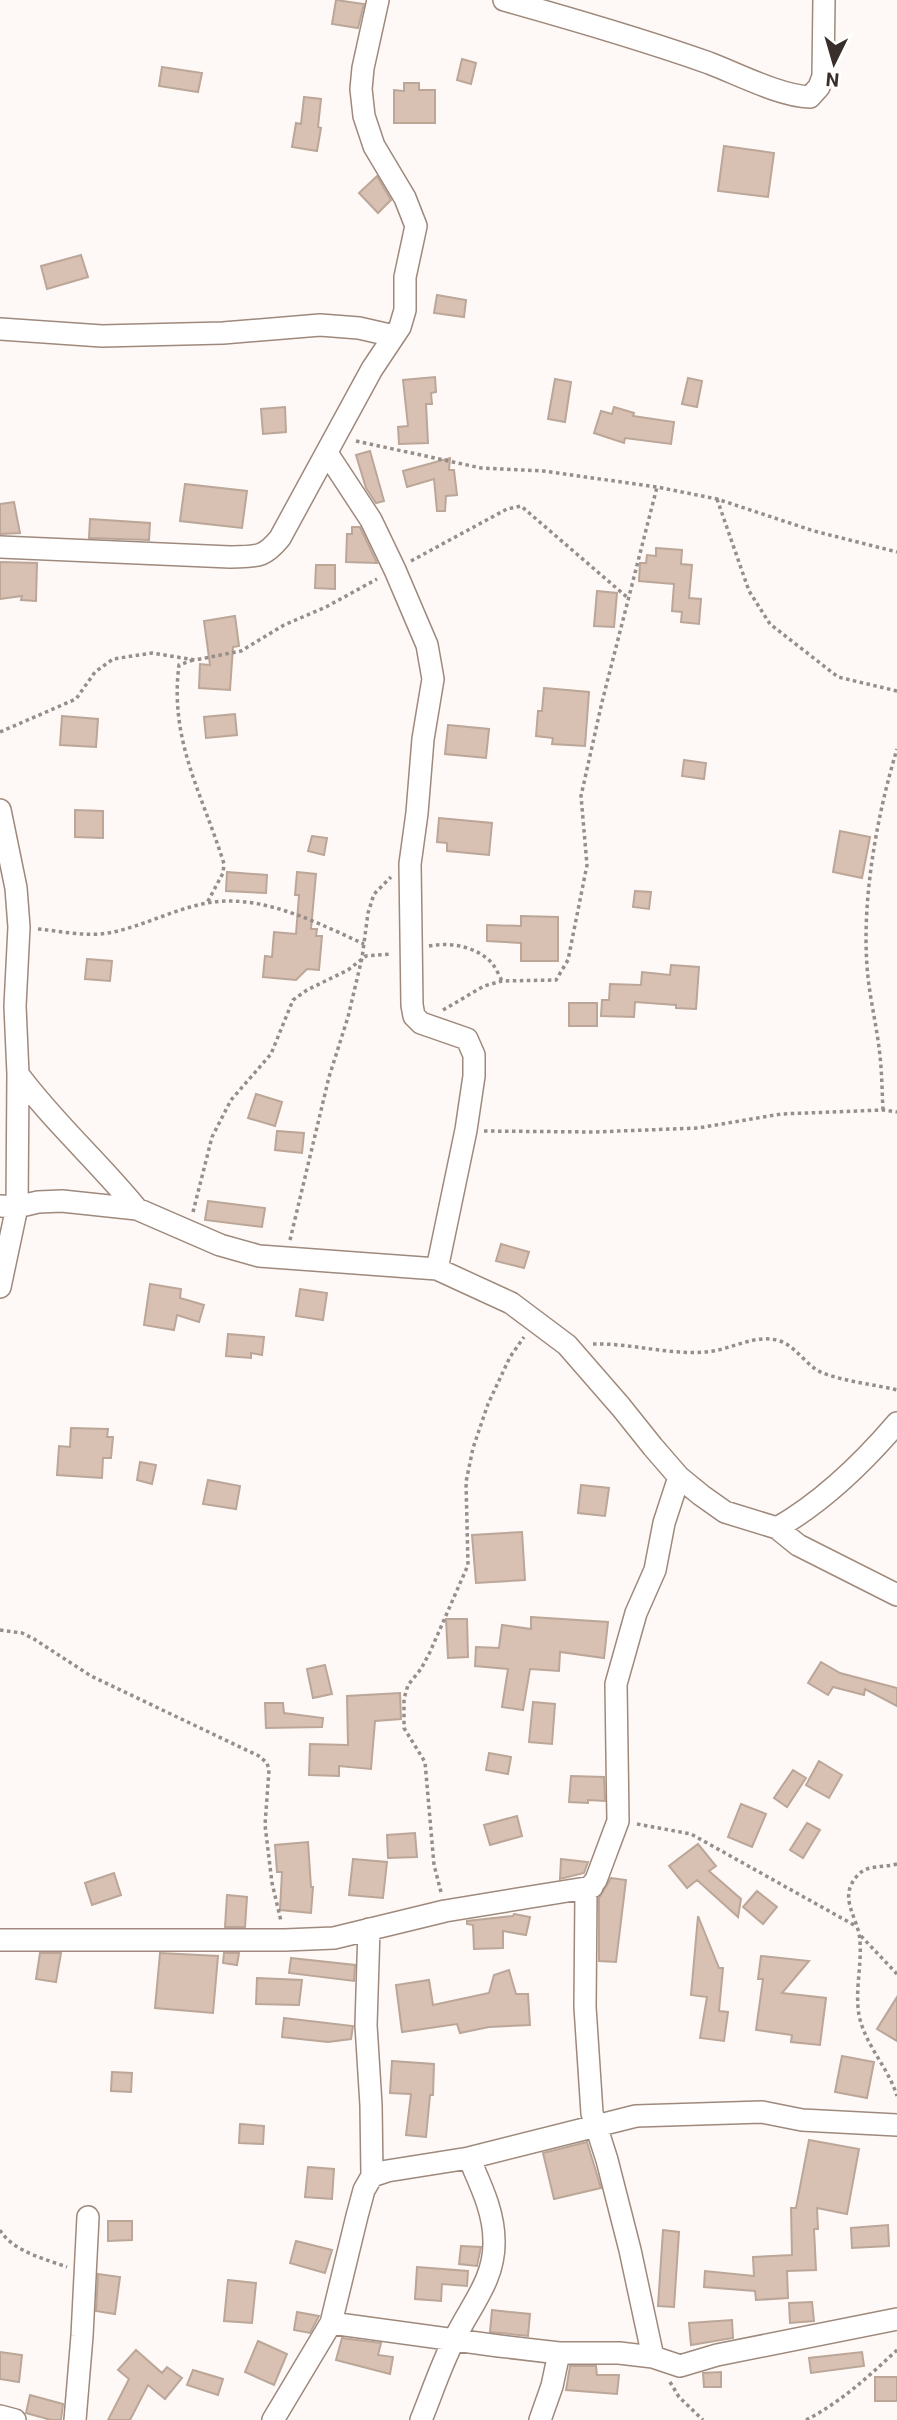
<svg xmlns="http://www.w3.org/2000/svg" width="897" height="2420" font-family="Roboto,sans-serif">
  <style>
    .building { fill: #d8c1b3; stroke: #bba698; stroke-width: 2 }
    .lines { fill: none; stroke-linecap: round; stroke-linejoin: round }
    .minor-casing { stroke: #9e897c; stroke-width: 24 }
    .path { stroke: #968e8a; stroke-width: 3.5; stroke-dasharray: 3.5 3.5; stroke-linecap: butt }
    .minor { stroke: #fff; stroke-width: 21 }
  </style>
  <rect width="100%" height="100%" fill="#fef9f6"/>
  <!-- building -->
  <path class="building" d="M336,0L364,4L358,28L332,24Z
    M462,59L476,63L471,84L457,80Z
    M162,67L202,73L198,92L159,86Z
    M404,83H419V90H435V123H394V90L404,91Z
    M304,97L321,99L318,127L321,128L317,151L292,147L296,123L301,124Z
    M724,146L774,153L768,197L718,191Z
    M377,176L391,200L378,213L359,193Z
    M81,255L88,277L47,289L41,266Z
    M437,295L466,300L464,317L434,313Z
    M435,377L436,392L431,393L432,404H426L428,443L399,444L398,427L408,426L403,380Z
    M688,378L702,381L697,407L682,404Z
    M555,379L571,382L565,422L548,419Z
    M285,407L286,432L263,434L261,409Z
    M614,407L634,413L633,416L674,422L671,444L625,438L624,443L594,433L601,411L612,414Z
    M370,451L384,501L376,503L366,488L356,455Z
    M450,458L449,470H454L457,495L446,496L445,511H437L434,479L407,487L403,471Z
    M185,484L247,491L242,528L180,521Z
    M14,502L20,533L0,534V504Z
    M90,519L150,523L149,540L89,538Z
    M352,527H360L377,563L346,562L347,534H352Z
    M656,548L682,550L681,564L692,565L689,598L701,599L699,624L681,622L682,612L672,611L674,584L639,581L640,563H646L647,555L656,556Z
    M0,562L37,563L36,601L21,600L22,596L0,599Z
    M316,565H335V589L315,588Z
    M597,591L617,593L614,627L594,626Z
    M235,616L239,646L233,647L230,690L199,688L200,664L210,665L204,621Z
    M544,688L589,692L585,746L552,744L553,738L536,736L538,711H542Z
    M235,714L237,735L206,738L204,717Z
    M62,716L98,719L96,747L60,745Z
    M448,725L489,729L486,758L445,754Z
    M684,760L706,763L704,779L682,776Z
    M75,810L103,811V838L75,837Z
    M439,818L492,823L489,855L447,851V843L437,842Z
    M840,831L870,837L862,878L833,872Z
    M312,836L327,838L324,855L308,851Z
    M227,872L267,875L266,893L226,891Z
    M297,872L316,874L311,929H317L316,936H322L319,970L307,969L296,980L263,977L265,956L272,957L274,932L296,934L299,895H295Z
    M635,891L651,892L649,909L633,907Z
    M521,916L558,917V961H521V943L487,941V925L521,926Z
    M87,959L112,961L110,981L85,979Z
    M671,965L699,967L696,1009L676,1008V1005L635,1002L634,1017L601,1016L602,1000H609L610,984L641,985L642,972L670,975Z
    M569,1003H597V1026H569Z
    M256,1094L282,1102L275,1126L248,1118Z
    M277,1131L304,1133L302,1153L275,1150Z
    M208,1201L265,1208L262,1227L205,1220Z
    M501,1244L529,1252L524,1268L496,1261Z
    M150,1284L181,1289L180,1298L204,1305L199,1322L177,1315L174,1330L144,1325Z
    M300,1289L327,1293L323,1320L296,1316Z
    M228,1334L264,1337L262,1355L251,1353V1358L226,1356Z
    M71,1428L108,1429L107,1437H113L111,1458H103L102,1478L57,1475L59,1446L70,1447Z
    M140,1462L156,1465L152,1484L137,1480Z
    M208,1480L240,1486L236,1509L203,1504Z
    M581,1485L609,1488L605,1516L578,1513Z
    M522,1532L525,1580L476,1583L472,1535Z
    M531,1617L608,1622L604,1658L560,1652L559,1671L530,1669L523,1710L502,1707L508,1669L475,1666L476,1647L499,1648L502,1625L531,1629Z
    M446,1619H467L468,1657L448,1658Z
    M821,1662L840,1673L897,1688V1706L865,1689L864,1695L833,1687L828,1695L808,1683Z
    M325,1665L332,1694L313,1698L307,1669Z
    M400,1693L401,1719L375,1721L371,1769L339,1766V1776L309,1775L310,1744L348,1745L347,1696Z
    M533,1702L555,1704L552,1744L529,1742Z
    M265,1703H283L284,1713L323,1718L322,1727L266,1728Z
    M489,1753L511,1757L508,1774L486,1770Z
    M819,1761L842,1775L829,1798L806,1785Z
    M793,1770L806,1778L787,1807L774,1798Z
    M571,1776L604,1777L605,1801L588,1800V1803L569,1802Z
    M741,1804L766,1814L752,1847L728,1837Z
    M517,1816L522,1836L490,1845L484,1825Z
    M807,1823L820,1830L803,1858L790,1850Z
    M415,1833L417,1857L388,1858L387,1835Z
    M308,1842L311,1887H313L311,1913L280,1910L282,1872H277L275,1845Z
    M698,1844L716,1866L709,1871L741,1899L738,1917L697,1880L687,1888L669,1866Z
    M353,1859L387,1862L383,1898L349,1895Z
    M561,1859L588,1862L584,1873L560,1879Z
    M114,1873L121,1895L92,1905L85,1883Z
    M611,1878L626,1880L616,1962L599,1961V1898Z
    M757,1891L777,1907L763,1924L743,1907Z
    M227,1895L247,1897L245,1927H225Z
    M514,1914L530,1917L526,1935L503,1931V1948L474,1949L473,1925L467,1924V1921L513,1916Z
    M698,1916L719,1968H723L719,2011L728,2012L724,2041L700,2038L707,1997L691,1995Z
    M40,1953H61L56,1982L36,1979Z
    M160,1953L218,1956L213,2013L155,2008Z
    M224,1953H239L237,1965L223,1963Z
    M761,1956L809,1961L782,1993L826,1998L820,2045L791,2042L792,2035L756,2030L763,1979H758Z
    M291,1958L355,1965L354,1981L289,1973Z
    M509,1970L516,1994H528L530,2025L489,2027L460,2033L457,2024L402,2032L396,1985L429,1980L433,2005L489,1993L494,1975Z
    M257,1978L302,1980L299,2005L256,2004Z
    M897,1997V2041L877,2029Z
    M284,2018L353,2026L351,2039L328,2042L282,2037Z
    M842,2056L874,2062L867,2098L835,2092Z
    M392,2061L434,2064L433,2095H430L426,2137L406,2135L411,2094L390,2093Z
    M112,2072L132,2073L131,2092L111,2091Z
    M240,2124L264,2126L263,2144L239,2143Z
    M809,2140L859,2149L847,2214L817,2208L818,2229H814L816,2270L787,2271L788,2298L756,2300L755,2291L704,2287L705,2271L754,2276L753,2257L792,2255L791,2208H796Z
    M587,2142L601,2188L554,2199L543,2153Z
    M308,2167L334,2169L332,2199L305,2197Z
    M108,2221H132V2240L108,2241Z
    M888,2225L889,2246L852,2248L851,2228Z
    M663,2230L679,2232L674,2307L658,2306Z
    M296,2241L332,2250L325,2273L290,2263Z
    M461,2246L481,2247L477,2266L459,2264Z
    M417,2267L468,2271L467,2286L442,2284L441,2301L415,2299Z
    M98,2274L120,2277L115,2314L96,2311Z
    M228,2280L256,2283L252,2323L224,2321Z
    M812,2302L814,2321L790,2323L789,2303Z
    M492,2310L530,2314L528,2336L490,2332Z
    M297,2312L319,2316L310,2333L294,2330Z
    M732,2320L733,2338L691,2345L689,2323Z
    M342,2338L381,2343L378,2355L393,2357L390,2374L336,2360Z
    M258,2341L287,2354L274,2385L245,2372Z
    M136,2350L162,2373L167,2367L182,2378L165,2399L148,2385L130,2420H108L129,2379L118,2370Z
    M0,2352L22,2355L19,2382L0,2379Z
    M862,2352L864,2366L811,2373L809,2358Z
    M570,2366H596L597,2375H619L617,2394L566,2390Z
    M193,2370L223,2379L218,2395L187,2385Z
    M721,2372V2387H704L703,2373Z
    M875,2377H897V2401H875Z
    M30,2395L63,2404L61,2420H51L26,2413Z"/>
  <g class="lines">
    <!-- minor casing -->
    <g class="minor-casing">
      <path id="minor" d="M504,0C572,19 641,39 709,63C738,74 780,96 810,97L819,87L823,76L824,0
        M0,329L102,336L223,333L320,325L359,328L394,336
        M327,453L371,520L395,570L427,645L433,679L423,739L417,813L410,864L412,1005L414,1016L421,1023L467,1039L474,1055V1076L466,1130L437,1269
        M0,547L230,557C256,556 263,559 280,538L372,369L400,327L405,310V277L416,226L405,198L374,146L364,116L361,89L363,68L378,0
        M0,810L16,888L19,927L15,1006L18,1074L17,1207L0,1287
        M18,1074C54,1123 99,1162 137,1209
        M0,1206L17,1207L38,1202L62,1201L137,1209L220,1245L259,1256L437,1269L511,1303L567,1345L621,1407L653,1447L679,1477L701,1495L725,1512L777,1528L798,1545L897,1595
        M777,1528C824,1501 862,1464 897,1423
        M369,1929L366,2025L371,2105L372,2176
        M0,1940H285L334,1938L445,1911L592,1887
        M331,2323L499,2346L559,2353H619L653,2357L680,2366L717,2355L897,2319
        M653,2357L630,2250L607,2160L592,2113L585,2007L586,1892L596,1880L618,1821L616,1684L636,1613L655,1570L664,1523L679,1477
        M0,2416L15,2420
        M75,2420L82,2336L88,2217
        M273,2420L331,2323L357,2216L364,2190L372,2176L387,2171L469,2158L636,2116L762,2112L802,2120L897,2125
        M421,2420C432,2393 441,2365 454,2340C470,2306 495,2280 494,2241C494,2211 480,2184 469,2158
        M540,2420L552,2386L559,2353"/>
    </g>
    <!-- path -->
    <path class="path" d="M356,441L481,468L543,471L657,487L717,499L814,531L897,552
      M717,499L749,591L770,624L838,677L897,691
      M411,561L507,509L521,506L628,598
      M193,660L179,665C169,741 203,795 224,864L223,873L207,903
      M0,732L76,699L95,672L113,659L152,653L195,660L241,651L284,625L326,607L377,579
      M38,929C61,931 85,937 108,933C148,926 185,902 226,901C274,900 322,925 364,944
      M429,946C450,942 474,946 490,961C495,966 499,975 502,981
      M443,1010L484,986L502,981L556,980L568,960L587,865L581,796L602,702L657,487
      M883,1110C882,1092 882,1074 880,1056C877,1026 869,996 867,966C862,898 877,815 897,749
      M484,1131L594,1132L698,1128L781,1114L883,1110L897,1112
      M193,1212L212,1137L231,1100L271,1054L293,1000L307,990L348,970L366,956L391,954
      M290,1240L329,1077L348,1017L362,958L368,913L374,894L391,877
      M593,1344C631,1343 668,1355 706,1352C731,1350 755,1333 780,1341C797,1347 807,1367 823,1373C846,1382 873,1384 897,1390
      M0,1630L22,1633L34,1639L91,1676L259,1756L267,1763L269,1770L265,1825L272,1883L281,1921
      M637,1824L691,1834L854,1925
      M897,1864C883,1868 867,1864 857,1876C837,1899 859,1917 860,1942C862,1967 853,1998 861,2023C869,2049 889,2070 897,2096
      M441,1892L434,1865L425,1762L404,1728V1699L408,1685L421,1669L430,1652L468,1565L466,1482L473,1448L488,1404L510,1357L524,1337
      M861,1936L897,1974
      M0,2230C12,2251 45,2259 67,2267
      M670,2382L679,2397L703,2420
      M806,2420C841,2402 868,2377 897,2350"/>
    <!-- minor -->
    <use href="#minor" class="minor"/>
  </g>
  <!-- north arrow -->
  <g transform="translate(834 63) rotate(185)" stroke="#ffffff" stroke-width="5" paint-order="stroke">
  <path d="M0-5L12 26L0 18L-12 26Z" fill="#382f2a"/>
  <text y="-10" font-size="19" font-weight="bold" text-anchor="middle" fill="#382f2a">N</text>
  </g>
</svg>
